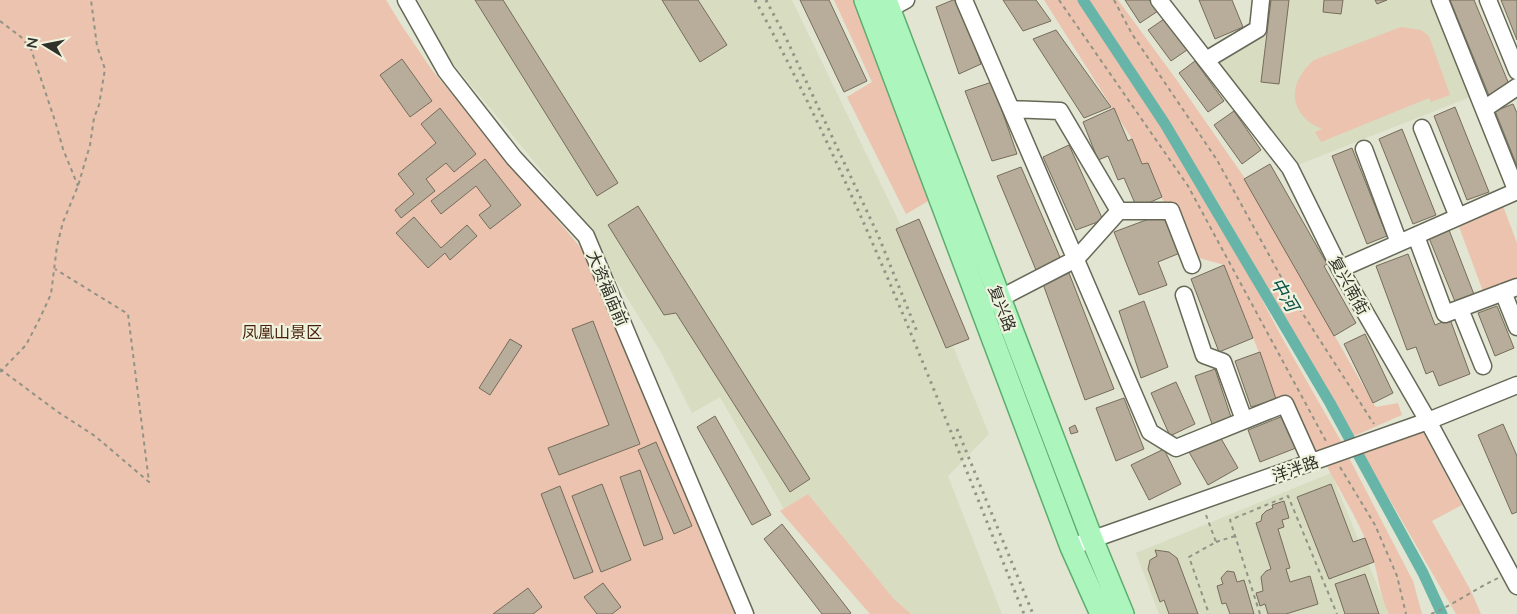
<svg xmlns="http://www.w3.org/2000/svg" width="1517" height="614" font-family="Lato,'Noto Sans SC',sans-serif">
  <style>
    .built { fill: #d8dcc1 }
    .green { fill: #ecc3af }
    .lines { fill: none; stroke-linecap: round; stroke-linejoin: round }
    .canal { stroke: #67b5a9; stroke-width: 11 }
    .building { fill: #b8ad9b; stroke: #766c5b }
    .minor-casing { stroke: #666957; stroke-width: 19 }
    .major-casing { stroke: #5cad6e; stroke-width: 24 }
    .path { stroke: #919385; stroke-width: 2; stroke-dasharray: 4 4; stroke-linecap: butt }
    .minor { stroke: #fff; stroke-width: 16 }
    .major { stroke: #acf6be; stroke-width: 21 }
    .rail { stroke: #929485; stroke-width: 3; stroke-dasharray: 2.5 5; stroke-linecap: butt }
    .labels { text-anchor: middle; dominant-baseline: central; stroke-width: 4.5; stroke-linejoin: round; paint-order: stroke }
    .street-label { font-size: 16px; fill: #303129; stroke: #eff3de }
    .park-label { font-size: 16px; fill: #47210c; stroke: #eff3de }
    .water-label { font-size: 18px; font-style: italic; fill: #0a5049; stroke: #eff3de }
  </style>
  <rect width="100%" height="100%" fill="#e2e5d1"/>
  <!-- built -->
  <path class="built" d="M418,0H690L723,55L695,0H792L918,261L989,434L948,476L1002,614H911L894,599L808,494L784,509L720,397L692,413L662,354L567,201L450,60Z
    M1261,0H1440L1478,94L1290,168L1206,60L1258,29Z
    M1331,473L1389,614H1159L1136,553Z"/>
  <!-- green -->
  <path class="green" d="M0,0H386L402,26L432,70L580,247L613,304L755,614H0Z
    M834,0H854L930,200L906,214L847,97L872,82Z
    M1044,0H1083L1207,195L1280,334L1346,450L1311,462L1285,404L1276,399L1266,370L1224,265L1196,257L1142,164L1132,139Z
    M1089,0H1118L1176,79L1244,177L1373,403L1376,407L1398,403L1402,415L1354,436L1216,199L1140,78Z
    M1401,27L1421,30L1429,36L1450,95L1431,102L1429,98L1321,142L1315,132L1322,129C1316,126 1309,123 1305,118C1286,99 1296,75 1314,60Z
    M1503,206L1517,243V281L1484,294L1458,224Z
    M1422,430L1462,505L1432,521L1471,591L1481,614H1456L1362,452Z
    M1347,454L1413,581L1422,614H1389C1380,597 1379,579 1374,562C1363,527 1342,495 1325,463Z
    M808,494L894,599L911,614H870L780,511Z"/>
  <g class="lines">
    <!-- canal -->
    <path class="canal" d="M1083,0L1165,124L1330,403L1423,573L1442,614"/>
  </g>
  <!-- building -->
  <path class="building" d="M475,0H503L618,183L597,196Z
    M662,0H698L727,45L700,62Z
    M800,0H829L867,81L844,92Z
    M953,0H960L981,64L959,74L936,7Z
    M1003,0H1036L1051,21L1023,31Z
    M1125,0H1150L1158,11L1140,23Z
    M1199,0H1232L1243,27L1215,39Z
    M1271,0H1289L1279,84L1261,82Z
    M1324,0H1343L1341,14L1323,12Z
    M1375,0H1387L1377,4Z
    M1450,0H1474L1511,89L1490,98Z
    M1501,0H1517V40Z
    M1164,19L1187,50L1171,61L1148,30Z
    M1056,30L1111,107L1084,118L1033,39Z
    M402,59L432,101L410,117L380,75Z
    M1195,61L1224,101L1208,112L1179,73Z
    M992,82L1017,154L992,161L965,91Z
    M1513,104L1517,113V166L1495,111Z
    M1455,107L1489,192L1467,200L1434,116Z
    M440,108L476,154L454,172L446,163L426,179L435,191L401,218L395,210L414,194L398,174L436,143L421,124Z
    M1114,108L1128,141L1132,139L1142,164L1148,163L1162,197L1137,208L1124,178L1118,180L1108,156L1098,160L1083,122Z
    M1234,111L1261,150L1242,164L1214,125Z
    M1402,129L1436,215L1413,224L1379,139Z
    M1069,145L1103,220L1076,230L1043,157Z
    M1352,148L1387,236L1367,244L1332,156Z
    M485,159L521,205L490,229L479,215L491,206L476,186L441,214L431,201Z
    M1270,164L1327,264L1324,266L1356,323L1334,336L1244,179Z
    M1021,167L1062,262L1036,270L997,176Z
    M638,206L810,479L790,492L676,313L664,315L608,225Z
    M1162,214L1180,253L1158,262L1167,285L1139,295L1114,232Z
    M414,217L441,248L467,225L477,236L450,260L445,253L428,268L396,233Z
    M919,219L969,339L946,348L896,229Z
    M1449,230L1475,297L1456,304L1429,238Z
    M1408,254L1435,325L1450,319L1470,374L1439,386L1433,371L1426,374L1416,347L1407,350L1376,266Z
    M1224,265L1253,338L1219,352L1191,279Z
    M1069,273L1114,389L1085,400L1043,284Z
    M1144,301L1168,367L1141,378L1119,311Z
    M1497,306L1514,348L1495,356L1478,313Z
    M593,321L640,444L559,475L548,448L609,425L572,329Z
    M1365,334L1393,393L1373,403L1344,344Z
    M510,339L522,346L490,395L479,388Z
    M1260,352L1276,399L1251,407L1235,361Z
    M1215,369L1231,417L1212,424L1195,376Z
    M1176,382L1195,424L1170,436L1151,393Z
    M1124,398L1144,449L1116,461L1096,408Z
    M715,416L771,515L752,525L697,427Z
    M1283,416L1296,448L1260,462L1248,430Z
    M1503,424L1517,456V512L1512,514L1478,435Z
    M1075,425L1078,432L1071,434L1069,428Z
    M1219,435L1238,468L1208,485L1189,452Z
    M656,442L692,526L674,534L638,450Z
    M1164,449L1181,484L1149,500L1131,465Z
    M640,470L663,539L644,546L620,477Z
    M602,484L631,560L601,572L572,496Z
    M1331,484L1353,542L1365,538L1374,562L1329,579L1297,497Z
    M560,486L593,572L574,579L541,494Z
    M1284,501L1289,518L1282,520L1284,527L1278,529L1290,568L1286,569L1290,582L1310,576L1318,604L1286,614H1268L1265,604L1260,606L1256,593L1263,591L1261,577L1266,571L1271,569L1256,523L1261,521L1262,515L1266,511L1273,508L1272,505Z
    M782,524L851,613L849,614H822L764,539Z
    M1155,550L1169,552L1177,558L1198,614H1169L1164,600L1160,602L1148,569L1150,560L1157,556Z
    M1227,571L1234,572L1237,582L1244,580L1254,614H1230L1226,603L1222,604L1217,586L1223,584L1221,578Z
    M1365,574L1379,614H1345L1335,584Z
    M603,583L621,607L612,614H597L584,597Z
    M528,588L542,607L533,614H493Z"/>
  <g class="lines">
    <!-- minor casing -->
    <g class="minor-casing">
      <path id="minor" d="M406,0L446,71L514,158L586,236L745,614
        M964,0L1150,432L1176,448L1285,404L1311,462
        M1159,0L1290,168L1340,269L1428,421L1517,586
        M1440,0L1517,192
        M1488,0L1517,71
        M880,14L906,0
        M1206,60L1258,29L1261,0
        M1011,109L1060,111L1119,211H1171L1192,265
        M1484,109L1517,87
        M1422,128L1458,217
        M1364,149L1399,243
        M1416,236L1445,314L1517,287
        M1340,269L1517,191
        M1503,292L1517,327
        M1184,295L1204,355L1223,362L1244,420
        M991,303L1076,259L1119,211
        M1460,309L1483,366
        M1082,543L1428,421L1517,385"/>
    </g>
    <!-- major casing -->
    <g class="major-casing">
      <path id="major" d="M865,0L1071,547L1101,614
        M886,0L1092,539L1123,614"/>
    </g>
    <!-- path -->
    <path class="path" d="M1059,0L1188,186L1327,443
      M1114,0L1132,34L1217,160L1292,297L1374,424
      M0,21L21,37L31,49L56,124L63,149L78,186
      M0,369L58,412L95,436L149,482L128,314L55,269
      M0,372L26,345L40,318L51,294L57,246L63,222L78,186L90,145L94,118L99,105L105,69L97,46L91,0
      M1340,467L1375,525L1397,576L1406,614
      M1206,515L1216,542L1189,557L1209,614
      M1216,542L1235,536
      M1260,614L1230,520L1288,496L1337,614
      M1431,614C1455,604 1475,589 1498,578"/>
    <!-- minor -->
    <use href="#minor" class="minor"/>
    <!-- major -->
    <use href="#major" class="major"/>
    <!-- rail -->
    <path class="rail" d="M755,0C862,196 940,407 1024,614
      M766,0L785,36L878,235L918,334
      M957,429L1033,614"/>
  </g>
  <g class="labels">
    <!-- street labels -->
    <g class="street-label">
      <text transform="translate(1350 285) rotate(61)">复兴南街</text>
      <text transform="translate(608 288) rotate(67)">大资福庙前</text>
      <text transform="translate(1003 308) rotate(69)">复兴路</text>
      <text transform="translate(1295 468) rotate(-19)">洋泮路</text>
    </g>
    <!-- park labels -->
    <g class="park-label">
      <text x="282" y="331">凤凰山景区</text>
    </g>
    <!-- water labels -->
    <g class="water-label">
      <text transform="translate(1285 294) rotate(59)">中河</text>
    </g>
  </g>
  <!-- north arrow -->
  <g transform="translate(45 45) rotate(280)" stroke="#eff3de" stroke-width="4" paint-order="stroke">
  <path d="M0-4L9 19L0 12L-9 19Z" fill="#303129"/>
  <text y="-8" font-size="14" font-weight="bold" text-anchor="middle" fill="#303129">N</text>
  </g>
</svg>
